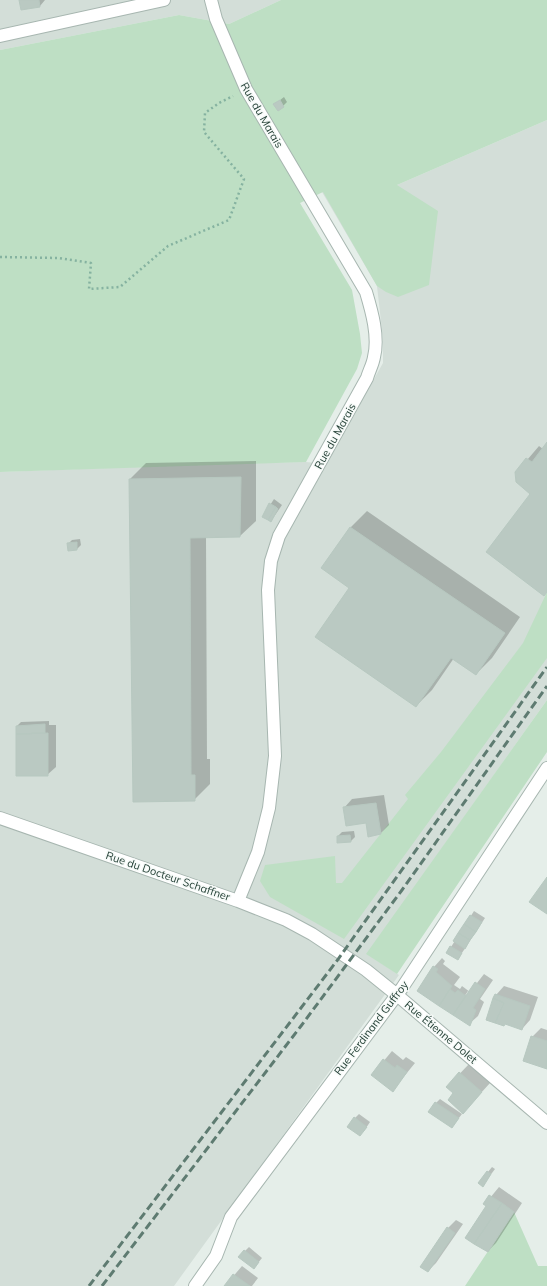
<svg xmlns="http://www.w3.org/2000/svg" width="547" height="1286" font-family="Mulish,sans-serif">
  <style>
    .built { fill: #d3ded8 }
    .green { fill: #bedfc4 }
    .shadow { fill: #0003; fill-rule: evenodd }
    .building { fill: #bac9c2; stroke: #b7c8c0 }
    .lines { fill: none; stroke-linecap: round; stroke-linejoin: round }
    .minor-casing { stroke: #a7b6b0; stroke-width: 14 }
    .path { stroke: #85b2a0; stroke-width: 2.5; stroke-dasharray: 2 3; stroke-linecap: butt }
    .minor { stroke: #fff; stroke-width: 12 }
    .rail { stroke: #5e7b71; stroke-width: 3; stroke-dasharray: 8 4; stroke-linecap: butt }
    .labels { text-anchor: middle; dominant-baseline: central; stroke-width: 3; stroke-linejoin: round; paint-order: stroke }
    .street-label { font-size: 11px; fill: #244036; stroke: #f6faf8 }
  </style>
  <rect width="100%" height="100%" fill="#e5eee9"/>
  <!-- built -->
  <path class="built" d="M0,0H281L229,24L179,15L0,50Z
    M547,120V700L367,954L399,975L174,1286H0V472L210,464L306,462L326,464L383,363V339L377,286L322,192L397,185Z"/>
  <!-- green -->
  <path class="green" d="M281,0H547V120L397,185L438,211L429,285L398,297L386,292L377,286L323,192L300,203L352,290L360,334L362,353L357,369L306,462L0,472V50L179,15L229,24Z
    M547,592V658L344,939L270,897L260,881L265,865L335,856L336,883H342L408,799L405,795L441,752L523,643Z
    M547,700V752L397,974L366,954Z
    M514,1212L538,1266H547V1286H465Z"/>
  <!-- shadow -->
  <path class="shadow" d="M20,0H45L40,6Z
    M284,97L287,102L283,106L275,104Z
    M547,444V591L531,494L516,473L539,446L543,449Z
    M256,461V521L240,536H206L207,759H210V784L194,800L130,479L146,463Z
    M274,499L282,505L271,521L263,516Z
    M367,511L520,617L492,658L476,674L454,658L432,690L416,706L351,587L323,568L351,527Z
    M80,539L81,545L77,549L68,544L72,540Z
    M49,721V725H56V767L47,775H17V726L21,722Z
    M384,795L389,825L381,833L367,822L344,808L352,799Z
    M354,831L355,837L351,841L338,836L342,832Z
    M474,911L485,918L458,959L451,947Z
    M442,958L445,961L443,964L460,977L454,985L460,989L462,986L470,992L484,974L493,980L480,999L484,1002L478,1016L469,1024L440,1005L434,967ZM468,991L469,992L455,1011Z
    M504,986L538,997L530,1020L522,1029L496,995Z
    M541,1028L547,1030V1068L532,1037Z
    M392,1051L403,1060L406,1057L415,1063L393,1090L372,1075Z
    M469,1064L490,1083L471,1104L447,1087Z
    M440,1099L462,1114L452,1127L436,1103Z
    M359,1114L370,1122L364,1131L355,1118Z
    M492,1167L495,1169L486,1181L479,1183Z
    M499,1187L522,1203L496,1243L488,1251V1206L485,1204Z
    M456,1220L463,1224L436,1263L428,1271L448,1228Z
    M249,1247L262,1258L254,1268L245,1251Z
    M242,1266L258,1278L252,1286H225Z"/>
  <!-- building -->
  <path class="building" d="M19,0H39L40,7L21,10Z
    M280,100L284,107L278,111L273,104Z
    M547,442V592L544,596L486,552L530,494L516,482L515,472L526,458L532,462Z
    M241,477L240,537L190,538L191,775H195V801L133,802L129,479Z
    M269,503L276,507L268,520L262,517Z
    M276,507L278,509L271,522L268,520Z
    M350,527L505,633L476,675L451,658L416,707L315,637L349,588L321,568Z
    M77,542V550L68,551L67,543Z
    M45,724V733L16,734V726Z
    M48,733V776H16V734Z
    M376,803L381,834L368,837L366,823L346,826L343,807Z
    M350,835L351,842L337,843V836Z
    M547,877V914L529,902Z
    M470,915L482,922L476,932L464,924Z
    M464,924L476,932L470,940L458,933Z
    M458,933L470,940L465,949L453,941Z
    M450,946L462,953L458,960L446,953Z
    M433,966L438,969L436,972L452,986L439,1006L417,991Z
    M475,982L485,989L473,1008L476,1010L470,1026L453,1015Z
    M450,989L455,993L458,990L466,996L453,1015L439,1006Z
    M495,994L530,1006L522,1030L505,1024L504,1026L495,1023L504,1003L493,998Z
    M493,998L504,1003L495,1023L486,1020Z
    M531,1036L547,1041V1069L523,1061Z
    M383,1059L395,1068L397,1065L407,1072L393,1092L371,1075Z
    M459,1072L482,1092L463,1114L448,1100L453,1093L446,1087Z
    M435,1102L459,1118L452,1128L428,1112Z
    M354,1117L367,1127L360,1136L347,1127Z
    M487,1171L491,1174L483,1187L478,1183Z
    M489,1195L502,1203L474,1244L465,1238L486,1206L483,1204Z
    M502,1203L514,1212L488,1252L474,1244Z
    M447,1227L455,1233L428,1272L420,1267Z
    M244,1250L259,1262L254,1269L238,1257Z
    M233,1274L250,1286H224Z"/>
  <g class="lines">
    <!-- minor casing -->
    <g class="minor-casing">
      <path id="minor" d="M211,0L216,19L246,89L366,292C372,312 379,337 374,357C373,364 369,371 367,378L279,536L271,561L268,590L275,756L269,808L258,852L238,901
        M0,36L164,0
        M0,818L238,901L286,920L312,934L366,970L397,995L547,1123
        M195,1286L216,1256L231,1217L402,988L547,768"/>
    </g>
    <!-- path -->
    <path class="path" d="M0,257L59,258L91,263L89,289L120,287L168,246L229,220L244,179L204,132L205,113L219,103L233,96"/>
    <!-- minor -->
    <use href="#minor" class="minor"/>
    <!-- rail -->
    <path class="rail" d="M89,1286L336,962L547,667
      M102,1286L301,1026L402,890L547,686"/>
  </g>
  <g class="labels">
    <!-- street labels -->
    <g class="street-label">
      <text transform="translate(262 115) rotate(60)">Rue du Marais</text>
      <text transform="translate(335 436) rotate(-61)">Rue du Marais</text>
      <text transform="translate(168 876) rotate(19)">Rue du Docteur Schaffner</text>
      <text transform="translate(371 1028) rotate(-53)">Rue Ferdinand Guffroy</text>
      <text transform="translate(441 1032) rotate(40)">Rue Étienne Dolet</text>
    </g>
  </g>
</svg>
